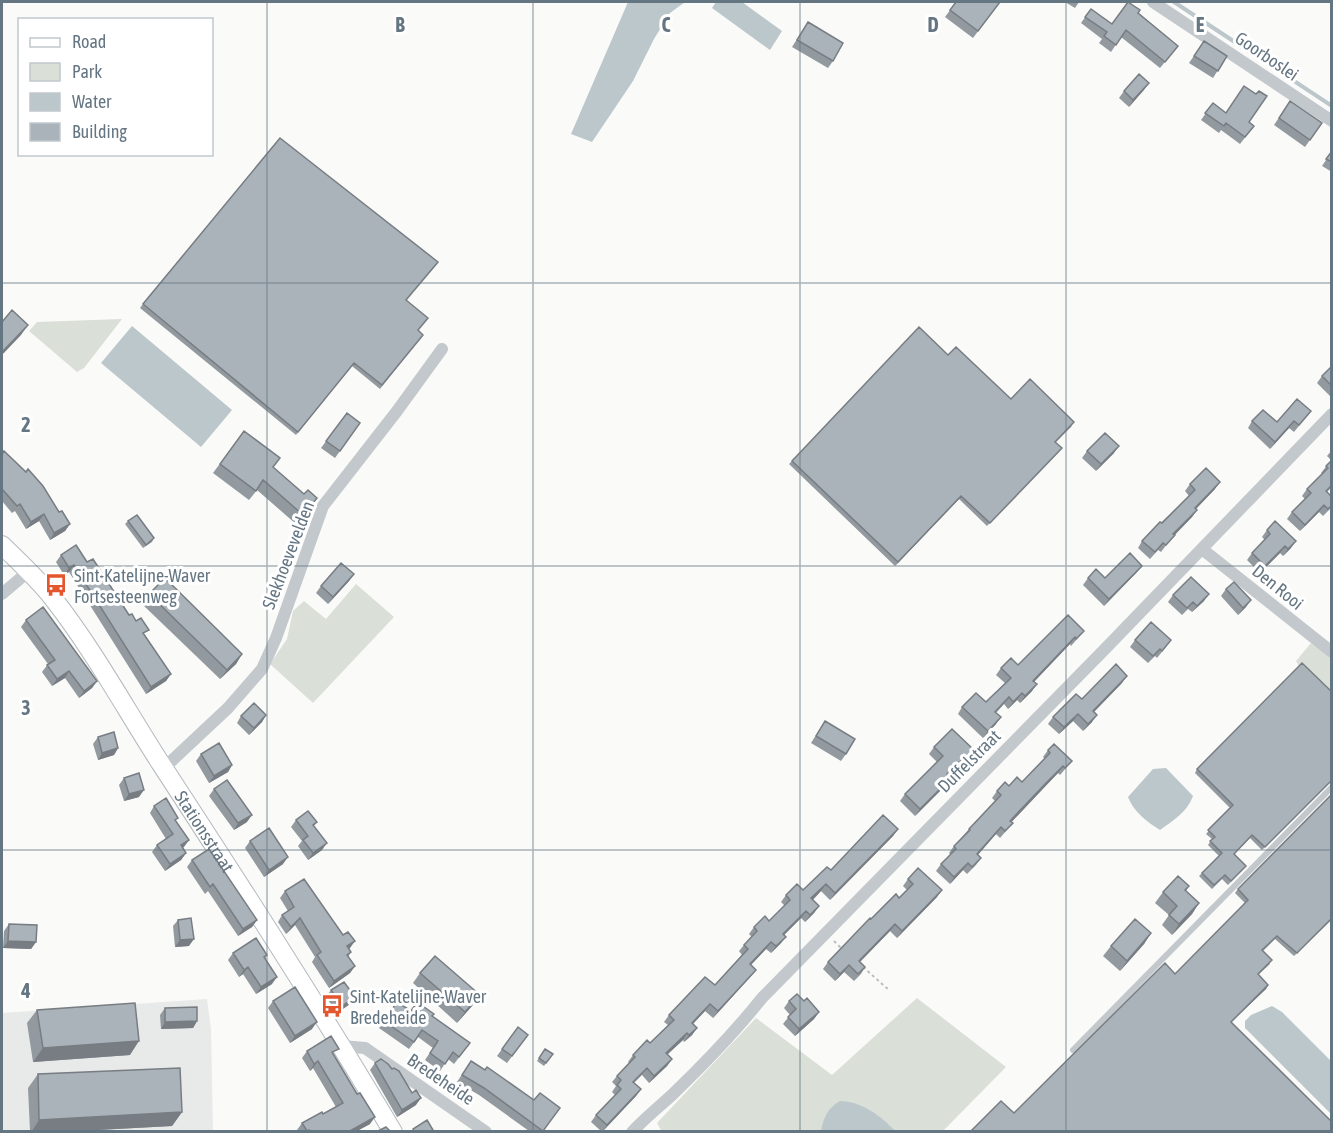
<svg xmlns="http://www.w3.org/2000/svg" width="1333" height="1133" font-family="'Asap Condensed',sans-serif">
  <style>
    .built { fill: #e8e9e9 }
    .green { fill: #dadfd7 }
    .water { fill: #bbc7cb }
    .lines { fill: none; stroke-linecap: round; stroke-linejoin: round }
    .stream { stroke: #bbc7cb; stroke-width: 4 }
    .secondary-casing { stroke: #b3babf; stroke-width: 20 }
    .path { stroke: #bbbfc2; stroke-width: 2; stroke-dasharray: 3 3; stroke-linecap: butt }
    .lane { stroke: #c3c8cc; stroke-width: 6 }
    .street { stroke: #c3c8cc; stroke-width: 12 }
    .secondary { stroke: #fff; stroke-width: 18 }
    .wall { fill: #929a9f }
    .shaded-wall { fill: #777d82 }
    .building { fill: #aab3b9; stroke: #777d82; stroke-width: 1.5 }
    .grid { fill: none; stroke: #657683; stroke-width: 1.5; stroke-opacity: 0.55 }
    .labels { text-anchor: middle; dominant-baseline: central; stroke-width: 6; stroke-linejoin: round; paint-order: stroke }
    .street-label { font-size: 18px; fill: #657683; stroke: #fff }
    .poi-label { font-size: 18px; fill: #657683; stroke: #fff; text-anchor: start }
    .grid-label { font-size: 20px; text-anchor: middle; font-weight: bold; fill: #657683; stroke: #fff; stroke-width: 6; stroke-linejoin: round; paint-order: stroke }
  </style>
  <rect width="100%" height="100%" fill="#fafaf8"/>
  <!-- built -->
  <path class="built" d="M207,999L211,1029L213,1131H3L2,1013Z"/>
  <!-- green -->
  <path class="green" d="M122,319L84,368L77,372L29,331L37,322Z
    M356,584L394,617L313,703L270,664L287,639L293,611L304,601L326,619Z
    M1311,643L1331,658V698L1299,666L1296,661Z
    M917,998L1006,1067L943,1131L662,1132L657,1123L756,1018L832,1075Z"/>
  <!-- water -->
  <path class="water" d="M628,2H685L670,13L654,39L633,81L592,142L571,134Z
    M716,2H742L782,31L770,50L712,8Z
    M132,326L232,410L201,447L101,363Z
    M1166,768L1193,796C1187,812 1174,820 1160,830C1147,822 1133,811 1128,797L1153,769Z
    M1272,1006L1282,1012L1331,1061V1114L1245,1028V1021L1251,1015Z
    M840,1101C860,1101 882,1116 895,1131H821C824,1117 827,1109 840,1101Z"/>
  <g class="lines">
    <!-- stream -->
    <path class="stream" d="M1174,2L1332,106"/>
    <!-- secondary casing -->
    <g class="secondary-casing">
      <g id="secondary">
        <path id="s1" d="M2,545C19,562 37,578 52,597C93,649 125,708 161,764C240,885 319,1007 393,1132"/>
      </g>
    </g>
    <!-- path -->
    <path class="path" d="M834,941L843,950
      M863,967L889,990"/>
    <!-- lane -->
    <path class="lane" d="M1073,1050L1332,787"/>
    <!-- street -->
    <path class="street" d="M1153,2L1332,121
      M1202,549L1332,652
      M2,594L29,571
      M164,768L228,708L262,669L276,638L323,506L397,411L442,349
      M342,1046L365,1048L486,1132
      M632,1132C645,1118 659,1107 673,1094C704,1064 735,1032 762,998L1103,651L1332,414"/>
    <!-- secondary -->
    <use href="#secondary" class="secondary"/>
  </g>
  <!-- wall -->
  <path class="wall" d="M956,2H1000L973,38L945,17Z
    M1065,2H1079L1075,8Z
    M1091,9L1112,24L1138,13L1178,46L1160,68L1121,37L1111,52L1099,43L1102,39L1081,23Z
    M808,22L833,61L828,68L792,47Z
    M1204,41L1227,56L1213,78L1189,63Z
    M1149,83L1129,107L1119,98L1124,91Z
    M1290,101L1322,123L1305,147L1274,125Z
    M1213,103L1226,113L1249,122L1254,126L1240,144L1221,130L1219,133L1201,120Z
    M1332,151V172L1322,166Z
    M406,301L418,331L423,335L380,389L352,366L296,435L140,308L143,304Z
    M948,355L1011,399L1072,426L1056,442L1059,451L987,526L959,499L895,566L789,464L792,461Z
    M1332,366V394L1330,396L1317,383L1322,376Z
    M1311,411L1294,432L1289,428L1270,449L1248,428L1252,421L1277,422Z
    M347,413L360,423L335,458L321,448Z
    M244,431L273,468L311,507L296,524L257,490L249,500L213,473Z
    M1332,450V487L1327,492L1332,497V507L1323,516L1319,512L1300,531L1287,519L1292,512L1305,499L1302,496L1307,489L1322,474L1321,473L1331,460L1327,456Z
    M1087,451L1114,453L1096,471L1082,458Z
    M2,454L70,524L65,531L50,540L39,521L26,529L15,511L12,513L2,501Z
    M1190,484L1215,489L1196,509L1197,510L1192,517L1174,535L1161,552L1158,550L1150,559L1138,548L1142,541L1189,496L1185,491Z
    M128,521L154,538L152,542L143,548L125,524Z
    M1267,530L1291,548L1283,556L1280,553L1260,573L1247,560L1252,553L1265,540L1262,537Z
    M61,555L87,562L145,635L171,674L166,681L146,694L69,572L64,575L56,562Z
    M1137,572L1104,606L1083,585L1088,578H1105Z
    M354,574L349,581L328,604L316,593L321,586Z
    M1226,589L1246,607L1238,615L1221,596Z
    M149,594L242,654L236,664L220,679L142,604Z
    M1173,595L1204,601L1192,612L1188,609L1182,615L1168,602Z
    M26,620L97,681L92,688L79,698L65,678L52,686L42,672L48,664L21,627Z
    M1084,631L1071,646L1070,644L1034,682L1032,691L1020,703L1017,700L1008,709L1004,704L996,713V724L983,738L958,714L962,707L986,702L1005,683L996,675L1001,668L1018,665Z
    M1135,640L1166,647L1157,658L1155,656L1148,663L1130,647Z
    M1122,683L1094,712L1092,722L1083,731L1073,721L1059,734L1048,724L1053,717L1082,699Z
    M266,715L262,722L249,735L237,723L241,716Z
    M825,721L846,754L841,761L811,743Z
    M98,737L118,748L114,755L98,760L93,744Z
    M934,747L975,751L962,766L960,764L948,775L946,785L915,816L900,801L905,794L937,762L929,754Z
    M1048,750L1072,761L1060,775L1058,773L1041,790L1011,821L1013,823L1000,838L996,834L978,855L981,858L976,865L967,874L963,870L950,884L936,871L941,864L951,855L949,853L954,846L969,829L995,801L992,798L997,791L1009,786L1022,782L1045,759L1043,757Z
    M201,754L232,765L228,772L209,783L196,761Z
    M1197,769L1328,783L1262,850L1250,838L1234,854L1246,866L1243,869L1228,885L1222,879L1212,889L1199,876L1219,856L1208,845L1212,839L1206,834L1230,808L1195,773Z
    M124,778L139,797L124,801L119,785Z
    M214,789L247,822L234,830L209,796Z
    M1332,794V919L1294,956L1275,939L1263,951L1270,964L1258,975L1268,985L1266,989L1231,1022L1014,1113L1175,974L1245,903L1235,893L1238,889Z
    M154,806L176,821L189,840L182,848L186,853L181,860L165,871L152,852L157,845L166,839L150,813Z
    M296,820L317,822L314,826L322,850L308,860L298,846L302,841L291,827Z
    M898,829L893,836L830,900L821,891L813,900L819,906L814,913L805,922L801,918L784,935L781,943L771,953L766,949L751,965V976L713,1018L705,1011L693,1024L697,1028L692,1035L684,1042L683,1040L667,1055L672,1059L667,1066L649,1083L642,1075L634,1083L641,1089L636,1096L603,1131H601L591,1122L596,1115L615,1095L612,1092L616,1086L612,1082L617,1076L629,1063L628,1062L633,1055L650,1043L668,1025L664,1022L669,1015L715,985L742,955L739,951L744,945L752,937L749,934L754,927L769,921L785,906L781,902L786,895L803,890L831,870Z
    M250,841L283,864L264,877L245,848Z
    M192,860L257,920L252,927L238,936L208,891L205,894L187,867Z
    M908,879L937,897L897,938L890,931L860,962L865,967L861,974L854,981L844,972L835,981L823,969L828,962L871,919L899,898L907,890L903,886Z
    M1189,886L1186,891L1199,903L1192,914L1172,935L1162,925L1169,915L1155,903L1163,892Z
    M285,891L350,948L349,949L351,952L348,957L355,966L350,973L329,988L312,962L315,957L295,925L286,934L278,922L282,915L288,911L280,898Z
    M178,920L189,946L175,947L173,926Z
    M9,924L36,942L31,949L3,948L4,931Z
    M1151,933L1144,944L1120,971L1103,956L1111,946Z
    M233,953L267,955L265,959L272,984L256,994L243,974L239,977L228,960Z
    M420,973L472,1006L457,1023L413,983Z
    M331,990L355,997L350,1004L337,1013L326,997Z
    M273,1001L312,1029L290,1043L268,1008Z
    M789,1001H804L819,1012L814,1019L795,1036L783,1024L790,1015L784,1008Z
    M397,1002L411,1011L432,1016L470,1043L454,1064L448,1059L440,1071L425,1060L433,1048L418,1037L409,1049L379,1028Z
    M165,1008L197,1021L193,1028L161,1029L160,1015Z
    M37,1010L130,1055L33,1062L27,1023Z
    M518,1027L528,1035L507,1063L497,1056Z
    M545,1049L553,1054L544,1066L537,1061Z
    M307,1051L334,1055L370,1124L357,1131H298L297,1130L302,1123L323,1114L336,1107L313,1068L310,1071L302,1058Z
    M471,1061L543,1131H529L479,1095L457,1082Z
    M375,1063L416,1105L397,1117L370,1070Z
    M38,1074L182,1112L172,1126L79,1131H30L28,1088Z"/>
  <!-- shaded-wall -->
  <path class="shaded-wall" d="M1149,83L1144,90L1129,107L1133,100Z
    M28,325L21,335L2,355L3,351Z
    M1294,421L1289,428L1270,449L1275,442Z
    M1119,446L1114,453L1096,471L1101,464Z
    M1220,482L1215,489L1190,515L1195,508Z
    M961,496L959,499L895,566L898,562Z
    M317,498L311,507L296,524L303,515Z
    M1324,505L1319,512L1300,531L1305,525Z
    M1197,510L1192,517L1169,541L1173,534Z
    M44,514L39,521L26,529L31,522Z
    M70,524L65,531L50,540L54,533Z
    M1296,541L1291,548L1283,556L1288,549Z
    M1285,546L1280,553L1260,573L1265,566Z
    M74,565L69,572L64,575L69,568Z
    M1142,566L1137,572L1104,606L1109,599Z
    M354,574L349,581L328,604L333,597Z
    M1209,594L1204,601L1192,612L1197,606Z
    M1251,600L1246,607L1238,615L1243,608Z
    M1075,637L1070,644L1028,688L1033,681Z
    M242,654L236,664L220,679L227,670Z
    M69,671L65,678L52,686L57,679Z
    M171,674L166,681L146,694L151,687Z
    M1127,676L1122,683L1088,718L1093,711Z
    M97,681L92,688L79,698L84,691Z
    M1037,684L1032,691L1020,703L1025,696Z
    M1022,693L1017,700L1008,709L1013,702Z
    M1078,714L1073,721L1059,734L1064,727Z
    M266,715L262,722L249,735L254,728Z
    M1097,715L1092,722L1083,731L1088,724Z
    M1001,717L996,724L983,738L988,731Z
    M118,748L114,755L98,760L102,753Z
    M965,757L960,764L943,781L947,774Z
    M232,765L228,772L209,783L214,776Z
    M1063,766L1058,773L1006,828L1010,821Z
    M951,778L946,785L915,816L920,809Z
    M144,790L139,797L124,801L129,794Z
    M252,815L247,822L234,830L238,823Z
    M1001,827L996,834L972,861L977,854Z
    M898,829L893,836L830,900L835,893Z
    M189,840L184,847L176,852L181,845Z
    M327,843L322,850L308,860L313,853Z
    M186,853L181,860L165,871L170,864Z
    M288,857L283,864L264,877L269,870Z
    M968,863L963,870L950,884L954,877Z
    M826,884L821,891L807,905L811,898Z
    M942,890L937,897L897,938L902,931Z
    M1199,903L1192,914L1172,935L1179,924Z
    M819,906L814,913L805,922L810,915Z
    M806,911L801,918L778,941L783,934Z
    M300,918L295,925L286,934L291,927Z
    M1332,918V919L1294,956Z
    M257,920L252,927L238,936L243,929Z
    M895,924L890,931L854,968L859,961Z
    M1151,933L1144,944L1120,971L1127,961Z
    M786,937L781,943L771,953L776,946Z
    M194,939L189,946L175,947L180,940Z
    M8,941L36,942L31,949L3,948Z
    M355,941L350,948L342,953L347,946Z
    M771,942L766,949L745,971L750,964Z
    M849,965L844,972L835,981L840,974Z
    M355,966L350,973L329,988L334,981Z
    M248,967L243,974L239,977L244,970Z
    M756,970L751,976L713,1018L718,1011Z
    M277,977L272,984L256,994L261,987Z
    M1268,985L1266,989L1228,1025Z
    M480,995L472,1006L457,1023L465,1012Z
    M355,997L350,1004L337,1013L342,1006Z
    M710,1004L705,1011L687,1030L692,1023Z
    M819,1012L814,1019L795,1036L799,1029Z
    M197,1021L193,1028L161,1029L165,1022Z
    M317,1022L312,1029L290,1043L295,1036Z
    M697,1028L692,1035L684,1042L689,1035Z
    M687,1033L683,1040L661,1060L666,1053Z
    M139,1041L130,1055L33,1062L43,1048Z
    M672,1059L667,1066L649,1083L654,1076Z
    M318,1061L313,1068L310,1071L314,1064Z
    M641,1089L636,1096L603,1131L607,1125Z
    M421,1098L416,1105L397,1117L402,1110Z
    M182,1112L172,1126L79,1131H32L39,1120Z
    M375,1117L370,1124L357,1131H350Z"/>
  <!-- building -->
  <path class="building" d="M956,2H1000L978,31L950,10Z
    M1128,2L1140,10L1138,13L1178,46L1165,62L1126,30L1116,45L1104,36L1107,32L1085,17L1091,9L1112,24Z
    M808,22L843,43L833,61L797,40Z
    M1204,41L1227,56L1218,71L1194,56Z
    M1139,74L1149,83L1133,100L1124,91Z
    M1244,86L1256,94L1259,91L1267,96L1249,122L1254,126L1245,137L1226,123L1224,126L1205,113L1213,103L1226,113Z
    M1290,101L1322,123L1310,140L1279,118Z
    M280,138L438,262L406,300L428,318L418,330L423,335L382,385L354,363L298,432L143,304Z
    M1332,151V162L1326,159Z
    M12,310L28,325L3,351L2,349V322Z
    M919,327L948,355L956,347L1011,399L1030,379L1074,422L1055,442L1062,448L990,523L961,496L898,562L792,461Z
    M1332,366V386L1322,376Z
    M1297,399L1311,411L1299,425L1294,421L1275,442L1252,421L1263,410L1277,422Z
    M347,413L360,423L340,451L326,441Z
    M244,431L280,458L273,467L304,494L308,490L317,498L303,515L263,480L256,491L220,464Z
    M1105,433L1119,446L1101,464L1087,451Z
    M4,451L26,472L28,469L43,486L59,512L62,511L70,524L54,533L44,514L31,522L20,504L17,506L2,489V454Z
    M1332,460V485L1326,491L1332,497V505L1328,509L1324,505L1305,525L1292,512L1311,493L1307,489L1328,468L1326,466Z
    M1206,468L1220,482L1195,508L1197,510L1173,534L1175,535L1166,545L1163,543L1155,552L1142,541L1160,522L1162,523L1195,490L1190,484Z
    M137,515L154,538L146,545L128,521Z
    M1275,521L1296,541L1288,549L1285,546L1265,566L1252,553L1270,534L1267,530Z
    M76,545L87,562L93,559L129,615L132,614L136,621L141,618L149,630L143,633L171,674L151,687L74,565L69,568L61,555Z
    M1130,553L1142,566L1109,599L1088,578L1096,569L1105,578Z
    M341,563L354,574L333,597L321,586Z
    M1191,577L1209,594L1197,606L1193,602L1187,608L1173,595Z
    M165,578L242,654L227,670L149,594Z
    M1234,582L1251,600L1243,608L1226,589Z
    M43,607L97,681L84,691L69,671L57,679L47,665L55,660L26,620Z
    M1068,615L1084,631L1076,639L1075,637L1033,681L1037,684L1025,696L1022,693L1013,702L1009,697L995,712L1001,717L988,731L962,707L976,693L986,702L990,698L1011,678L1001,668L1011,658L1018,665Z
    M1151,622L1171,640L1162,651L1160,649L1153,656L1135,640Z
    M1302,663L1332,692V780L1265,847L1252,835L1234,854L1246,866L1231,881L1225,875L1214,885L1202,873L1222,853L1210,841L1215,837L1208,830L1233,805L1197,769Z
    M1116,664L1127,676L1093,711L1097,715L1088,724L1078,714L1064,727L1053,717L1076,694L1082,699Z
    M254,703L266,715L254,728L241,716Z
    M825,721L855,739L846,754L816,736Z
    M952,729L975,751L967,759L965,757L947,774L951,778L920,809L905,794L943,756L934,747Z
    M114,732L118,748L102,753L98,737Z
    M219,743L232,765L214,776L201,754Z
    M1054,744L1072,761L1065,768L1063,766L1046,783L1010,821L1013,823L1005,831L1001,827L977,854L981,858L972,867L968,863L954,877L941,864L956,849L954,846L970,830L969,829L1001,795L997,791L1005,782L1009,786L1017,777L1022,782L1050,753L1048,750Z
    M139,773L144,790L129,794L124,778Z
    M227,780L252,815L238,823L214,789Z
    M1332,794V918L1297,953L1277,936L1262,950L1272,960L1258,974L1268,985L1231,1022L1332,1122V1131H971L1001,1101L1014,1113L1165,963L1175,974L1248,900L1238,889Z
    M166,798L178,818L175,820L189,840L181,845L186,853L170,864L157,845L173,834L154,806Z
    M308,811L317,822L313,825L327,843L313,853L303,840L308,836L296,820Z
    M883,815L898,829L835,893L826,884L811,898L819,906L810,915L806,911L783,934L786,937L776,946L771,942L750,964L756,970L718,1011L710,1004L692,1023L697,1028L689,1035L687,1033L666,1053L672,1059L654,1076L647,1068L633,1082L641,1089L607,1125L596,1115L621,1089L617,1085L621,1080L617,1076L635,1057L633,1055L647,1040L650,1043L674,1020L669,1015L705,977L715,985L748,949L744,945L757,931L754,927L765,916L769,921L790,900L786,895L797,884L803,890L827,867L831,870Z
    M269,828L288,857L269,870L250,841Z
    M209,849L257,920L243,929L213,884L210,887L192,860Z
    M918,868L942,890L902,931L895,924L859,961L865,967L858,974L849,965L840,974L828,962L870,918L871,919L896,894L899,898L913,884L908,879Z
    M1178,876L1189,886L1185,890L1199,903L1179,924L1169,915L1177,906L1163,892Z
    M304,879L343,935L348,932L355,941L347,946L351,952L347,955L355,966L334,981L317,955L321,952L300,918L291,927L282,915L294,907L285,891Z
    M191,918L194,939L180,940L178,920Z
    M1135,919L1151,933L1127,961L1111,946Z
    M9,924L37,925L36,942L8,941Z
    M256,938L267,955L264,957L277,977L261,987L248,967L244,970L233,953Z
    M435,956L480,995L465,1012L420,973Z
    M344,982L355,997L342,1006L331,990Z
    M295,987L317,1022L295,1036L273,1001Z
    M797,994L804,1001L807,998L819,1012L799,1029L788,1017L796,1009L789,1001Z
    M397,1002L411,1011L417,1002L434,1014L432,1016L470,1043L459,1057L453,1052L445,1064L430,1053L438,1041L422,1030L414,1042L384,1021Z
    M135,1003L139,1041L43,1048L37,1010Z
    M197,1007V1021L165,1022V1008Z
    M518,1027L528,1035L512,1056L502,1049Z
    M331,1036L339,1049L332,1052L357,1094L360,1093L375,1117L350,1131H310L309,1130L307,1131L302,1123L322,1112L323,1114L343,1103L318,1061L314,1064L307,1051Z
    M545,1049L553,1054L546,1063L539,1058Z
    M381,1059L388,1064L392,1069L394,1068L399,1071L412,1093L416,1090L421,1098L402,1110L375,1063Z
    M471,1061L485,1070L487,1067L534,1100L540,1093L560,1108L543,1131L484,1088L462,1075Z
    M180,1068L182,1112L39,1120L38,1074Z
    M427,1120L433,1130L431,1131H414L413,1129Z
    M386,1127L390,1131H378Z"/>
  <!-- grid -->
  <path class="grid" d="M267,2V1132M533,2V1132M800,2V1132M1066,2V1132M2,283H1332M2,566H1332M2,850H1332"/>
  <!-- icons -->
  <defs>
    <g id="bus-bare" transform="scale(1.8)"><path d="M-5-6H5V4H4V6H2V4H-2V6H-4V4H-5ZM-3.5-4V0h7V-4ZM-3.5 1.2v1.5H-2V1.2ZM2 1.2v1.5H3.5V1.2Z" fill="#e4572e" stroke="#fff" stroke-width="2.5" paint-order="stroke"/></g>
  </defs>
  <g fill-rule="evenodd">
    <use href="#bus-bare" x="56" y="585"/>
    <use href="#bus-bare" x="332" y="1006"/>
  </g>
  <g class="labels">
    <!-- street labels -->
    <g class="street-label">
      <text transform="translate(1267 56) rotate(34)">Goorboslei</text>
      <text transform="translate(288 555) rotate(-69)">Slekhoevevelden</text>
      <text transform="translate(1278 587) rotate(39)">Den Rooi</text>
      <text transform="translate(969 761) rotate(-45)">Duffelstraat</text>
      <text stroke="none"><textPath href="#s1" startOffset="352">Stationsstraat</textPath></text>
      <text transform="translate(441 1079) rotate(34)">Bredeheide</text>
    </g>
    <!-- poi labels -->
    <g class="poi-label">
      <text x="74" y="575">Sint-Katelijne-Waver<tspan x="74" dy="21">Fortsesteenweg</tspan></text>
      <text x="350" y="996">Sint-Katelijne-Waver<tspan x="350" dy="21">Bredeheide</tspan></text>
    </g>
  </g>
  <g class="grid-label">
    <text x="400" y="32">B</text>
    <text x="666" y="32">C</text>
    <text x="933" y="32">D</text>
    <text x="1200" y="32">E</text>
    <text x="26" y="432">2</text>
    <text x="26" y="715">3</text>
    <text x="26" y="998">4</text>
  </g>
  <!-- border -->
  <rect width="1333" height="1133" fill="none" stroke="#657683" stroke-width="6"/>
  <!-- legend -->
  <rect x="18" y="18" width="195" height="138" fill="#ffffff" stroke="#c1c8cd" stroke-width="1.5"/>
  <rect x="30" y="38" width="30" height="9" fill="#ffffff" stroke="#c1c8cd" stroke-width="1.5"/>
  <text x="72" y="48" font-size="18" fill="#657683">Road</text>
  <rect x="30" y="63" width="30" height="18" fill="#dadfd7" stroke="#c1c8cd" stroke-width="1.5"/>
  <text x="72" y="78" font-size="18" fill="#657683">Park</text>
  <rect x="30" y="93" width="30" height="18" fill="#bbc7cb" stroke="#c1c8cd" stroke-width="1.5"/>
  <text x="72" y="108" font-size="18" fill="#657683">Water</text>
  <rect x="30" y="123" width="30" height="18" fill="#aab3b9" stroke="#c1c8cd" stroke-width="1.5"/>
  <text x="72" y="138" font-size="18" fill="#657683">Building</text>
</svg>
